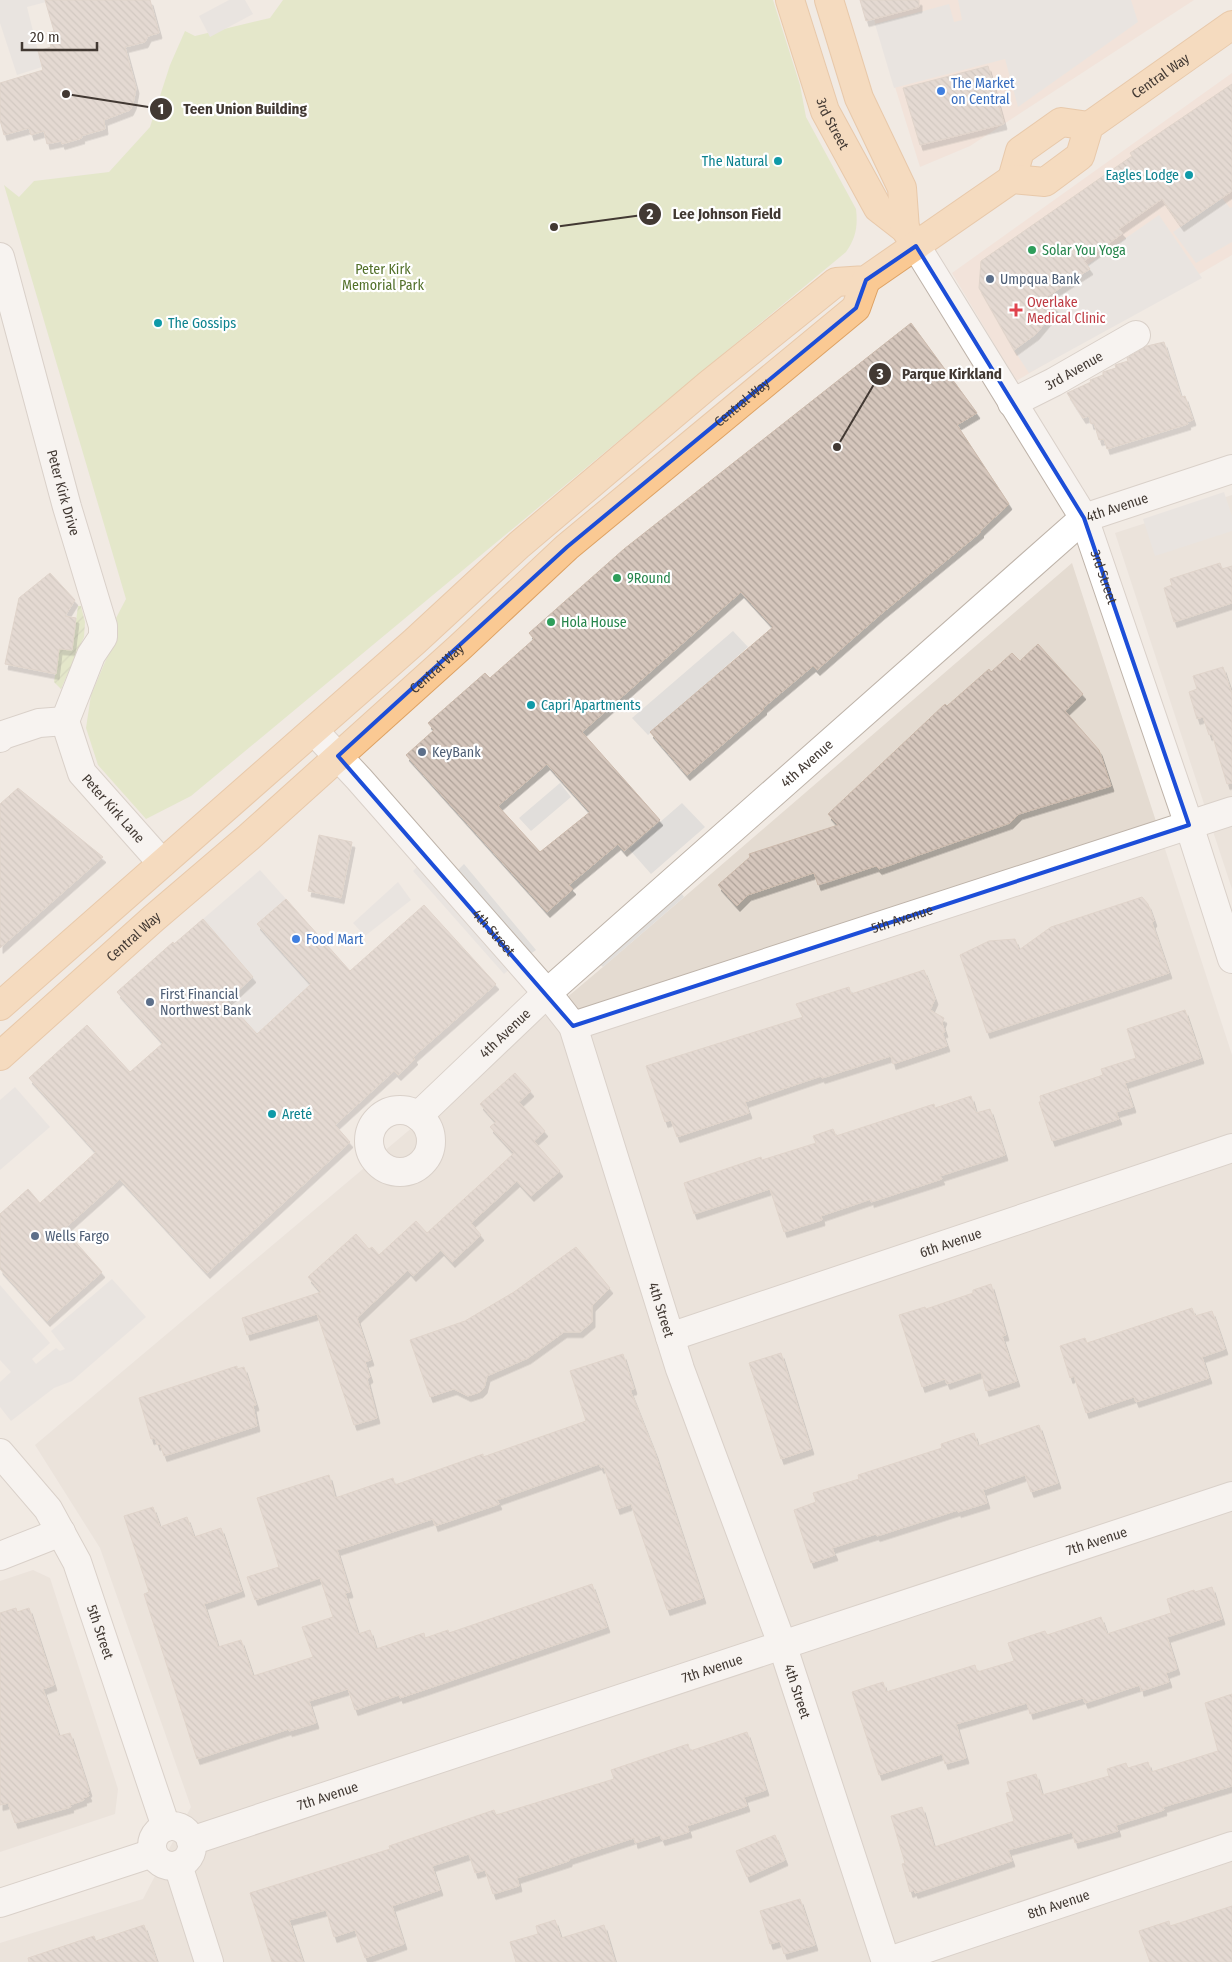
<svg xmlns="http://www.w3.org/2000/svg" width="1232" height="1962" font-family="'Fira Sans Condensed',sans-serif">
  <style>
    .residential { fill: #e4dbd1 }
    .commercial { fill: #f3dcce }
    .park { fill: #d5e4ac }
    .garden { fill: url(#garden-furrows) }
    .parking { fill: #e1dedb }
    .building { fill: url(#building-back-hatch); stroke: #ccbaac; fill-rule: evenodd; filter: url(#shadow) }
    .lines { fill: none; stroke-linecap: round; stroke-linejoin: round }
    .minor-casing { stroke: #beb3a9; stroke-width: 30 }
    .major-casing { stroke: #dea264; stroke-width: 30 }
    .minor { stroke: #fff; stroke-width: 28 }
    .major { stroke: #fac993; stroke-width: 28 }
    .marked { fill: none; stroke: #1d4ed8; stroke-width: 4; stroke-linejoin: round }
    .shop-dot { fill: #3f7fe0; stroke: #fff; stroke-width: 2 }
    .culture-dot { fill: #0f9aa8; stroke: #fff; stroke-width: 2 }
    .leisure-dot { fill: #2e9e5b; stroke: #fff; stroke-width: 2 }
    .service-dot { fill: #5c6f8a; stroke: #fff; stroke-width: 2 }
    .health-dot { fill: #e0444e; stroke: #fff; stroke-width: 2 }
    .labels { text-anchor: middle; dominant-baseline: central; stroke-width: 4.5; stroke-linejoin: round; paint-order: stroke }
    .street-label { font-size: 14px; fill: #423933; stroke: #fff }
    .shop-label { font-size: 14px; fill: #366cbe; stroke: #fff; text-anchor: start }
    .culture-label { font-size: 14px; fill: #0d838f; stroke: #fff; text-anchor: start }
    .leisure-label { font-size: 14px; fill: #27864d; stroke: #fff; text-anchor: start }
    .park-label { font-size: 14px; fill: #52702a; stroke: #fff }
    .service-label { font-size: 14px; fill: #4e5e75; stroke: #fff; text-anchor: start }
    .health-label { font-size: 14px; fill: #be3a42; stroke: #fff; text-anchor: start }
    .leader { fill: none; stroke: #423933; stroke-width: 2 }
    .callout-dot { fill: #423933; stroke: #fff; stroke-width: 2 }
    .mark-label { font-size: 15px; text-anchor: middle; font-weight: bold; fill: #fff }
    .callout-label { font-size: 15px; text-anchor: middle; font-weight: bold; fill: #423933; stroke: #fff; stroke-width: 4.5; stroke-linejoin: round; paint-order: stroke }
  </style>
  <defs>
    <pattern id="garden-furrows" width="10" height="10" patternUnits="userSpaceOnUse" patternTransform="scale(1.25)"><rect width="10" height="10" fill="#d5e4ac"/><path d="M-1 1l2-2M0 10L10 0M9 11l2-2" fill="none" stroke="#b8c494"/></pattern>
    <pattern id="building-back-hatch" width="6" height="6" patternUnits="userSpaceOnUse" patternTransform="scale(1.25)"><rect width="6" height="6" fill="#d5c6bc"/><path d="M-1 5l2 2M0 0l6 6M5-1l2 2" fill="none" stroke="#aea299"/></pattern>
    <filter id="shadow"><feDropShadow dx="3" dy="5.5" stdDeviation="0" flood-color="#0004"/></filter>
  </defs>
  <rect width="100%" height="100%" fill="#f1eae3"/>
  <!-- residential -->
  <path class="residential" d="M1232,495V889L1115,533Z
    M1072,563L1232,1055V1962H0V1943L143,1899L191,1807L100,1548L35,1445L603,967Z
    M33,1570L50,1578L118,1789L115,1814L0,1852V1581Z"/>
  <!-- commercial -->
  <path class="commercial" d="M868,0H1194L970,146L920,167Z
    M1232,73V255L1016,381L952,273Z"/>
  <!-- park -->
  <path class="park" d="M283,0H773L800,85L806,117L856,209C858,226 856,238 846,252L191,796L146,819L98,765L86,728L91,695L111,648L115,620L126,599L4,185L19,197L34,181L109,172L150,127L170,65L185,31L195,36L270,18Z"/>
  <!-- garden -->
  <path class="garden" d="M78,606H81L85,622L84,637L61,689L54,682L59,649L72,650Z"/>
  <!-- parking -->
  <path class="parking" d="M0,0H45L46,2L27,7L42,67L17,75L0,23Z
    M229,0H245L253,14L210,37L199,16Z
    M958,0H1131L1138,22L1018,107L1005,59L894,88L875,24L949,4L954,22L962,20Z
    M1222,198L1230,208L1232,207V242L1196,263L1173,232Z
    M1159,215L1202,278L1029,373L1014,350L1036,334L1056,291L1090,269L1087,265Z
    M1224,492L1232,516V531L1155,556L1143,519Z
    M733,631L748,647L648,735L632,718Z
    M560,783L571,797L531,831L519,818Z
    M682,803L705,827L651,874L629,849Z
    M464,864L536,950L529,955L457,871Z
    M419,865L511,968L504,974L413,871Z
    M260,870L286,899L260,923L314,986L297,997L257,1034L227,1001L253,977L203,919Z
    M398,882L411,900L365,936L353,923Z
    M677,887L684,897L603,967L596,961Z
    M15,1087L50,1127L0,1170V1100Z
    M112,1279L146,1317L72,1381L54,1388L11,1421L0,1407V1382L11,1372L0,1360V1285L50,1343L32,1359L36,1364L56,1348L60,1351L65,1349L51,1331Z"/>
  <!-- building -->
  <path class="building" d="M45,0H150L159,33L148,36L145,42L125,47L136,88L133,104L130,110L104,120L105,129L81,136L82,138L62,144L61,141L47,144L44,131L31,135L29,128L4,135L0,120V83L43,70L38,51L51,47L47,33L54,31Z
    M860,0H919V7L866,21Z
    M988,66L1004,124L920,145L903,88Z
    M1232,84V191L1181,226L1162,199L1119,229L1123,233L1084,261L1090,269L1046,297L1057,309L1036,334L1014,350L979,288L981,261L1132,156L1130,153Z
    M911,323L977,413L957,425L1009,504L980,531L981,532L881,614L817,670L813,666L763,708L764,709L687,775L650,732L773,627L741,592L582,732L660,820L624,851L618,844L569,885L573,889L547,912L406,755L434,730L428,723L485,673L490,678L534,639L529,633L624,549ZM547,764L590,812L540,852L498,806Z
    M1164,342L1181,397L1185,396L1193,420L1187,422L1188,424L1107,449L1104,439L1099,440L1094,423L1091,424L1089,416L1083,418L1067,393L1091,382L1090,380L1103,375V372L1116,368L1115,365L1128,361L1127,358L1147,346Z
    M1220,563L1222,569L1232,566V603L1174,622L1164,588L1172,585L1170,579Z
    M50,573L75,600L65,616L76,618L72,650L59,649L56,674L5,664L19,598Z
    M1038,644L1083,694L1065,711L1099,750L1111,786L1019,814L1010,823L879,869L876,866L818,885L814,873L748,895L737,906L718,885L750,857L749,854L838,825L828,814L945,704L947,706L989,669L991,672L1012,653L1020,661Z
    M1223,667L1232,694V783L1227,784L1212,734L1209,735L1203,717L1197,719L1189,692L1197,689L1193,676Z
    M18,788L103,857L0,948V804Z
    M319,835L352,842L341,898L308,891Z
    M1142,897L1148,904L1154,921L1152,923L1169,973L987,1033L960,955L989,941L1015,939L1019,950L1051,927Z
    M286,899L350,971L424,905L496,984L413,1057L415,1059L398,1075L394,1071L335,1125L350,1142L207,1273L120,1179L64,1229L102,1272L47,1321L0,1269V1214L28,1189L40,1203L96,1152L29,1078L87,1025L130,1072L163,1043L117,992L173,942L174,944L203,919L253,977L227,1001L257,1034L311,984L257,924Z
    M924,970L935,999L930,1010L944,1018L942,1023L945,1032H942L947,1046L893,1064L891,1056L822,1078L821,1076L745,1102L749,1113L677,1137L671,1120L665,1122L646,1066L803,1017L796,1004L849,987L851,994Z
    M1185,1010L1201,1058L1125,1083L1133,1107L1116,1112L1119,1119L1052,1141L1039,1102H1041L1040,1096L1103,1075L1101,1069L1136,1058L1127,1029Z
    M515,1073L531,1091L519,1102L545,1131L534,1141L560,1171L531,1196L517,1181L471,1223L481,1235L452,1262L441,1250L413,1276L408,1270L357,1318L371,1360L365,1362L370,1377L367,1379L377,1418L354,1425L317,1314L247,1335L242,1318L321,1292L308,1277L356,1234L369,1249L372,1247L379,1255L416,1221L427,1233L514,1153L490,1127L496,1122L480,1104Z
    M971,1096L976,1113L990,1109L1005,1155L940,1176L942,1179L871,1202V1199L821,1216L822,1220L784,1232L770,1189L694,1214L684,1183L761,1157L762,1160L816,1143L813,1136L833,1129L836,1136L934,1104L935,1108Z
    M576,1247L610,1288L592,1306V1322L580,1332H564L528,1358L487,1376L484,1388L480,1392L468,1396L454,1389L430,1397L410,1340L465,1321L514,1292Z
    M991,1284L1006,1335L1002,1336L1017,1381L986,1391L981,1372L947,1384L945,1379L922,1387L899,1315L925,1307L926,1309L973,1293V1290Z
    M1192,1308L1195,1316L1212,1311L1225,1349L1202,1357L1209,1378L1136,1402L1134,1397L1086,1413L1074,1376L1070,1378L1060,1346L1085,1338L1087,1343Z
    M781,1353L811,1449L781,1459L749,1363Z
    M623,1354L634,1389L630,1390L655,1453L703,1598L667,1610L631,1504L617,1509L604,1467L601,1468L599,1464L497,1500L499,1504L435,1526L433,1519L337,1550L350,1592L345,1593L358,1634L370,1630L376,1649L424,1633L425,1638L448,1630L449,1633L592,1584L607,1627L421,1691L400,1698L399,1695L355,1710L348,1689L309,1701L316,1723L289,1731V1729L197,1759L144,1594L149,1592L124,1516L153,1507L160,1527L187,1517L194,1537L221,1528L242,1591L204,1604L218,1647L241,1640L253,1676L313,1657L302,1627L333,1617L320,1578L255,1600L247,1577L279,1567L257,1498L329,1475L335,1498L393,1478L395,1485L483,1454V1457L586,1421L570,1371Z
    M237,1366V1369L244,1367L256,1405L253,1406L257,1426L164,1456L160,1444L157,1445L155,1438L151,1439L139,1398Z
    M1039,1425L1058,1483L1031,1492L1025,1475L983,1490L987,1503L958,1512V1510L877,1536L876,1534L832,1548L835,1555L811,1563L794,1510L816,1502L813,1493L859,1479L858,1475L942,1448L941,1444L974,1433L978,1446Z
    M1212,1587L1222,1619L1167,1637L1177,1669L1166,1673L1169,1682L1141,1691L1140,1685L1085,1703L1083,1698L1030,1714L1027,1703L956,1724L966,1758L945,1764L942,1754L879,1775L852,1692L883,1682L886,1692L975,1665L977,1672L1014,1661L1008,1643L1045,1631L1047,1635L1101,1617L1107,1634L1171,1613L1167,1599L1194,1590L1195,1592Z
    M16,1608L17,1612L29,1608L54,1685L43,1689L59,1736L70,1733L89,1791L87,1792L89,1796L83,1798L84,1800L70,1805L71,1807L15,1823L8,1803L0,1805V1613Z
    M1232,1694V1786L1163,1807L1164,1810L1116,1825L1118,1831L1075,1843L1072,1832L1008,1850L1012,1861L915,1893L914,1890L910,1892L902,1864L905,1863L891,1816L922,1807L934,1847L1014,1821L1006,1793L1010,1792L1007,1782L1036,1774L1042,1795L1109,1776L1107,1769L1126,1763L1128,1768L1148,1762L1151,1772L1218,1751L1205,1703Z
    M747,1732L766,1790L744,1797L747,1806L687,1826L689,1832L662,1840L660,1835L635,1843L634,1838L569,1859V1861L517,1878L519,1886L493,1894L485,1870L475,1873L469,1854L432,1866L440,1890L392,1906L404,1944L365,1958L355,1930L334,1937L326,1910L289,1920L303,1962H272L250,1893L390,1849L389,1846L494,1810L496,1815L614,1779L611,1770L688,1744L690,1751Z
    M775,1835L785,1860L747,1877L736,1851Z
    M800,1899L815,1945L784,1954L780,1941L770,1944L760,1911Z
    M1232,1906V1962H1150L1139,1931L1169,1921L1170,1926Z
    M555,1920L561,1938L604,1925L615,1962H516L510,1942L538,1934L536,1926Z
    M144,1925L157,1962H29L28,1958L94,1936L96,1941Z"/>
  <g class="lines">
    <!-- minor casing -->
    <g class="minor-casing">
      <g id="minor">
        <path id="s1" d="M916,246L1084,518L1189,825L1232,959"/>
        <path id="s2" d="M0,257L67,507L103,626V637L91,655L65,721"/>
        <path id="s3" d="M1012,403L1054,382L1136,335"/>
        <path id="s4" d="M65,721L82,773L162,863"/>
        <path id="s5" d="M314,731L359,779L547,993L573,1026L680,1369L782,1644L886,1962"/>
        <path d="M0,738L3,735L39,723L65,721"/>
        <path id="s6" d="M573,1026L1232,811"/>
        <circle cx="400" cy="1141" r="31"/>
        <path id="s7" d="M418,1116L547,993L1084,518L1232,469"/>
        <path id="s8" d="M670,1337L1232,1148"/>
        <path id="s9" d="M0,1453L48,1509L77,1562L166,1827"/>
        <path d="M0,1556L61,1532"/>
        <circle cx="172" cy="1846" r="20"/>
        <path id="s10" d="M191,1841L1232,1496"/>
        <path d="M178,1865L209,1962"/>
        <path d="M0,1903L153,1853"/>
        <path id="s11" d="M886,1962L1232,1846"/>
      </g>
    </g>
    <!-- major casing -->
    <g class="major-casing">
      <g id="major">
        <path id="s12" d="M790,0L825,111L878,208L905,229L916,246"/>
        <path d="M829,0L859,98L902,188L905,229"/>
        <path d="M1012,179L1020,151L1061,122L1089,126"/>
        <path id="s13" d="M0,1006L414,642L519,545L708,385L836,282L866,280L1012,179L1045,182L1080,156L1089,126L1232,25"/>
        <path id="s14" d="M0,1056L154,918L249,837L459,648L567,547L856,308L866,280"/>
      </g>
    </g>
    <!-- minor -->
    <use href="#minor" class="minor"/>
    <!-- major -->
    <use href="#major" class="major"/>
  </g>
  <!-- marked area -->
  <path d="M0 0H1232V1962H0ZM916,246L1084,518L1189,825L573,1026L338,756L567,547L856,308L866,280Z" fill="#f1eae3" fill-opacity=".55" fill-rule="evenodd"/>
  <path class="marked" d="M916,246L1084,518L1189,825L573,1026L338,756L567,547L856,308L866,280Z"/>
  <!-- markers -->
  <g class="shop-dot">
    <circle cx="941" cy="91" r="5"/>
    <circle cx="296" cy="939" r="5"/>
  </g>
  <g class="culture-dot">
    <circle cx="778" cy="161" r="5"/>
    <circle cx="1189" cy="175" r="5"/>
    <circle cx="158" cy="323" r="5"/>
    <circle cx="531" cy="705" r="5"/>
    <circle cx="272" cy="1114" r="5"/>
  </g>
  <g class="leisure-dot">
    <circle cx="1032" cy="250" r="5"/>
    <circle cx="617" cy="578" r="5"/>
    <circle cx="551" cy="622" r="5"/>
  </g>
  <g class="service-dot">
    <circle cx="990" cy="279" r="5"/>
    <circle cx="422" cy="752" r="5"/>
    <circle cx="150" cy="1002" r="5"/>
    <circle cx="35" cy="1236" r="5"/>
  </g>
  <path class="health-dot" d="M1013.5 302.5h5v5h5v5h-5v5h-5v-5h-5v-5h5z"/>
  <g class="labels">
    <!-- street labels -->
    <g class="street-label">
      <text stroke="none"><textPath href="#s13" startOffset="1509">Central Way</textPath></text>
      <text stroke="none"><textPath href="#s12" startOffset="131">3rd Street</textPath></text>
      <text stroke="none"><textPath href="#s3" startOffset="70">3rd Avenue</textPath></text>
      <text stroke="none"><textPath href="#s14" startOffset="989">Central Way</textPath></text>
      <text stroke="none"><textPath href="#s2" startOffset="244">Peter Kirk Drive</textPath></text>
      <text stroke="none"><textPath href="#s7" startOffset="930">4th Avenue</textPath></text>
      <text stroke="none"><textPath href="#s1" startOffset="382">3rd Street</textPath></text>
      <text stroke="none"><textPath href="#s14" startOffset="584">Central Way</textPath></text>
      <text stroke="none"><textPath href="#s7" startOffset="525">4th Avenue</textPath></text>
      <text stroke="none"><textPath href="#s4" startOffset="102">Peter Kirk Lane</textPath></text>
      <text stroke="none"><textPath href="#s6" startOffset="346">5th Avenue</textPath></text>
      <text stroke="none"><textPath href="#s5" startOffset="270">4th Street</textPath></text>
      <text stroke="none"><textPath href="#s14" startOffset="179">Central Way</textPath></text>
      <text stroke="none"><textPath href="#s7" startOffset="120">4th Avenue</textPath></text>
      <text stroke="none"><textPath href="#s8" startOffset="296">6th Avenue</textPath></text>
      <text stroke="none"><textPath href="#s5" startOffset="690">4th Street</textPath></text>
      <text stroke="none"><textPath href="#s10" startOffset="954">7th Avenue</textPath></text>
      <text stroke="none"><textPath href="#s9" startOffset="208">5th Street</textPath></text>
      <text stroke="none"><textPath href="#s10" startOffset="549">7th Avenue</textPath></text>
      <text stroke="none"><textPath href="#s5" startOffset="1095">4th Street</textPath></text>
      <text stroke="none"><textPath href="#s10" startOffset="144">7th Avenue</textPath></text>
      <text stroke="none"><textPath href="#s11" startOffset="182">8th Avenue</textPath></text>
    </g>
    <!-- shop labels -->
    <g class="shop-label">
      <text x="951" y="83">The Market<tspan x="951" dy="16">on Central</tspan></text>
      <text x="306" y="939">Food Mart</text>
    </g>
    <!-- culture labels -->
    <g class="culture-label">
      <text x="768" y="161" text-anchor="end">The Natural</text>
      <text x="1179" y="175" text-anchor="end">Eagles Lodge</text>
      <text x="168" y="323">The Gossips</text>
      <text x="541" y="705">Capri Apartments</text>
      <text x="282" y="1114">Areté</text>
    </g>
    <!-- leisure labels -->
    <g class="leisure-label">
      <text x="1042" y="250">Solar You Yoga</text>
      <text x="627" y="578">9Round</text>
      <text x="561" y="622">Hola House</text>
    </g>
    <!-- park labels -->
    <g class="park-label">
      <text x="383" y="269">Peter Kirk<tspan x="383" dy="16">Memorial Park</tspan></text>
    </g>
    <!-- service labels -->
    <g class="service-label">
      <text x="1000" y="279">Umpqua Bank</text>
      <text x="432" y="752">KeyBank</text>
      <text x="160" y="994">First Financial<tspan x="160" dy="16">Northwest Bank</tspan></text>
      <text x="45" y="1236">Wells Fargo</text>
    </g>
    <!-- health labels -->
    <g class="health-label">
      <text x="1027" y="302">Overlake<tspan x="1027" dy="16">Medical Clinic</tspan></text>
    </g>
  </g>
  <!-- callouts -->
  <path class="leader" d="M66 94L161 109M554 227L650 214M837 447L880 374"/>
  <g class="callout-dot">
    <circle cx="66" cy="94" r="5"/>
    <circle cx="554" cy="227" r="5"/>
    <circle cx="837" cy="447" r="5"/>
    <circle cx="161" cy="109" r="12"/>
    <circle cx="650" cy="214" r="12"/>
    <circle cx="880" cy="374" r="12"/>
  </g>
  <g class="mark-label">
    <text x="161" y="114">1</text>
    <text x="650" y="219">2</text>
    <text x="880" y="379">3</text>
  </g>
  <g class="callout-label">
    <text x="245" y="114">Teen Union Building</text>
    <text x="727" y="219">Lee Johnson Field</text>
    <text x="952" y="379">Parque Kirkland</text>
  </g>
  <!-- scale -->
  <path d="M22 42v8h75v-8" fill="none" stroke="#423933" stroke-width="2.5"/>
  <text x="30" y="42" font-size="15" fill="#423933" stroke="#ffffff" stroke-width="4" paint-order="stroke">20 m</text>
</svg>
